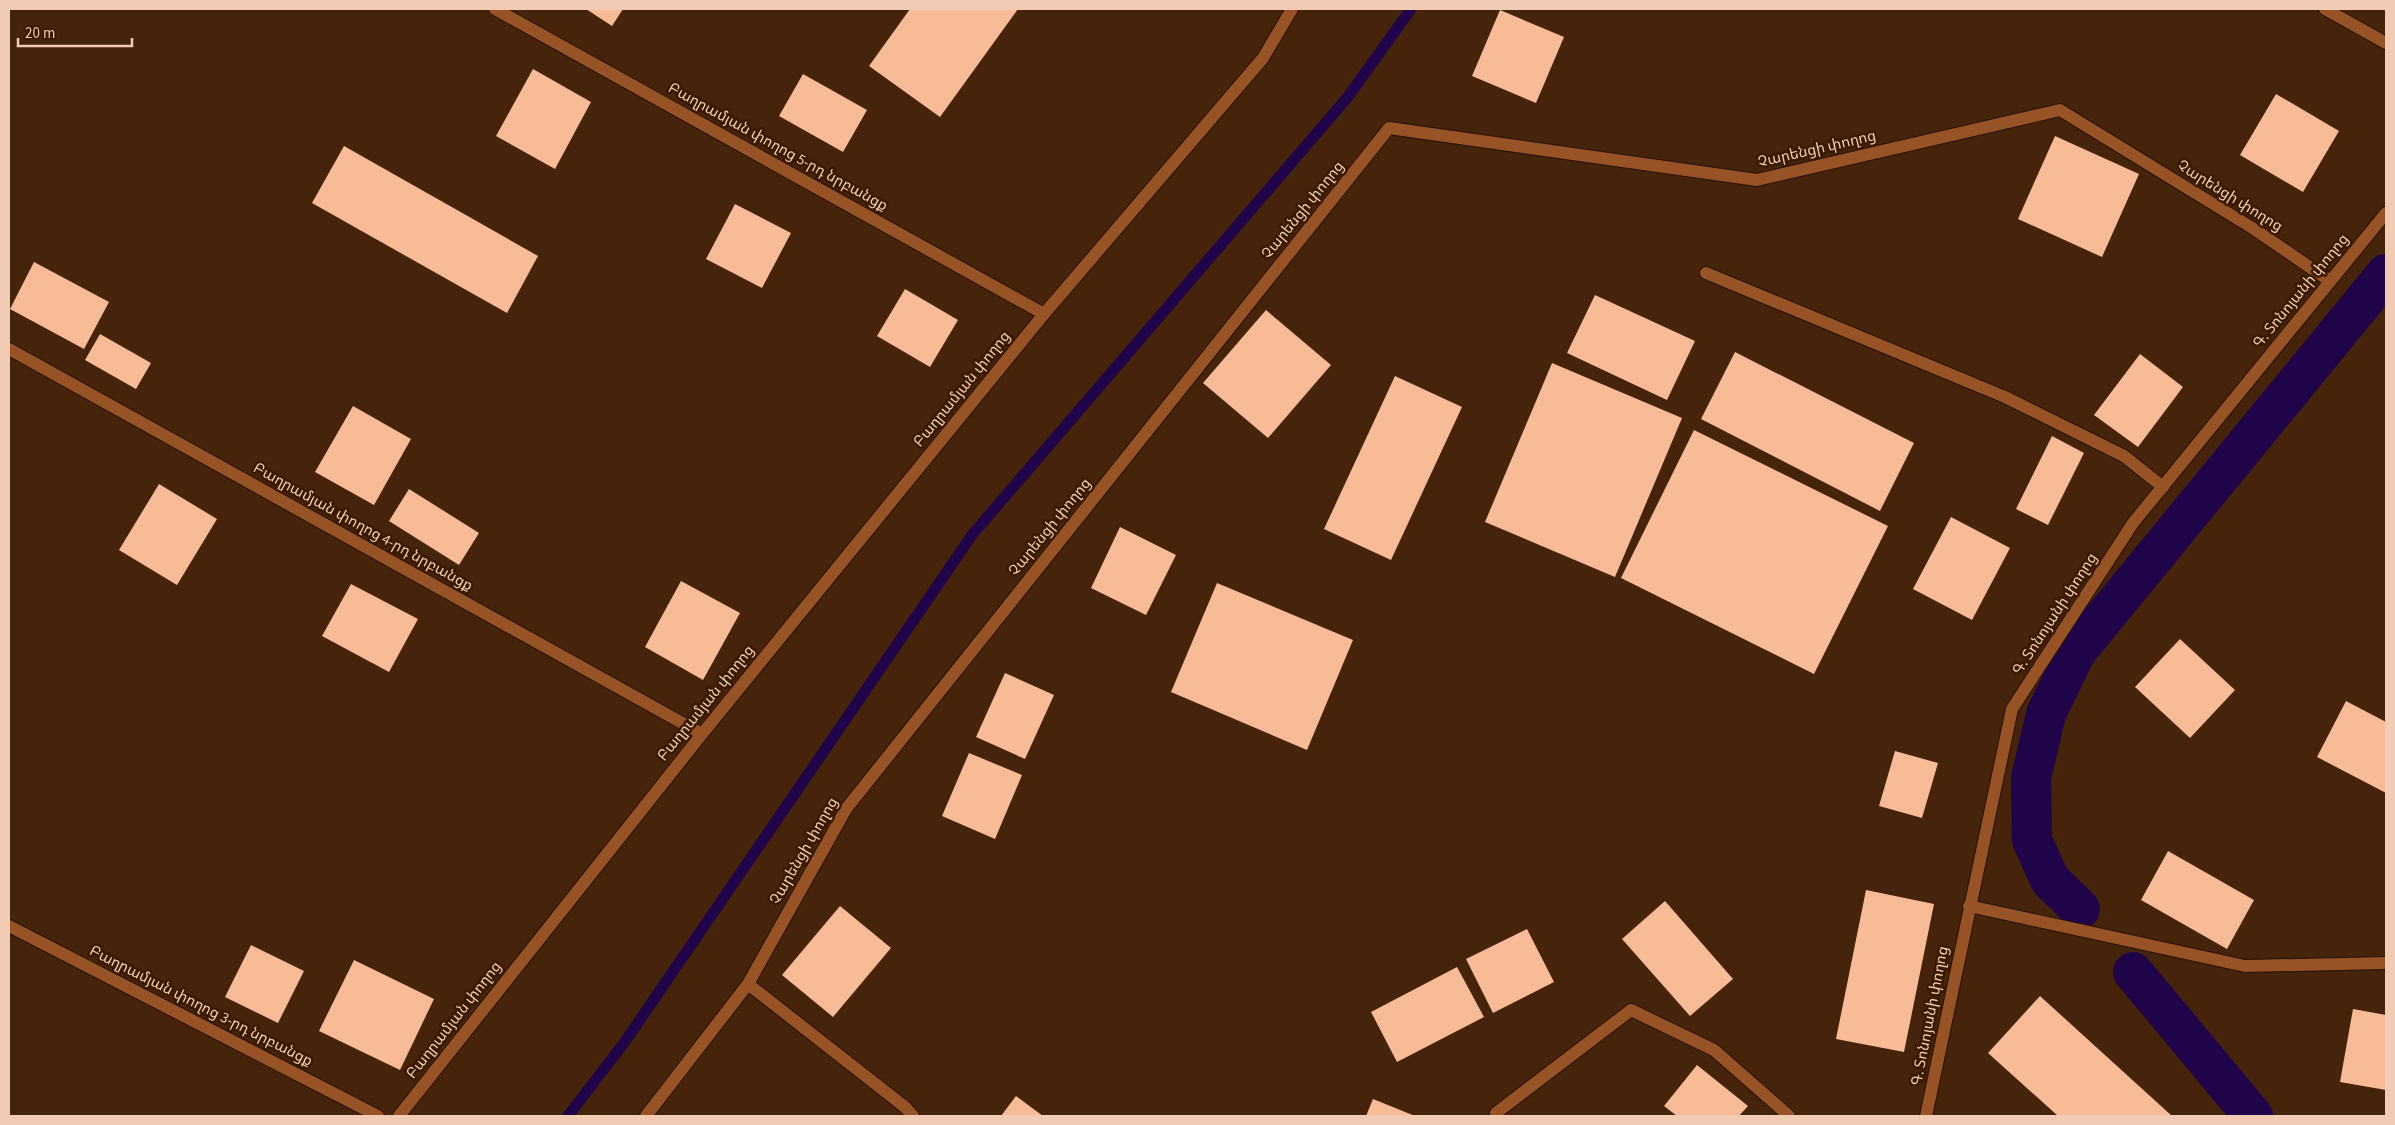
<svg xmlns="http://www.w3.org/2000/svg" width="2395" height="1125" font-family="'Source Sans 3','Noto Sans Armenian',sans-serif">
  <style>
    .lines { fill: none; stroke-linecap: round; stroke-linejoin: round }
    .stream { stroke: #1f0449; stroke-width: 11 }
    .canal { stroke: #1f0449; stroke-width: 40 }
    .building { fill: #f8bb97 }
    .lane-casing { stroke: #250f03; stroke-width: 14 }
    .street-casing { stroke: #250f03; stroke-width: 14 }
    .secondary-casing { stroke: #250f03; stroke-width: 14 }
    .lane { stroke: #975326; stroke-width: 12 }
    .street { stroke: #975326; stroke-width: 12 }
    .secondary { stroke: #975326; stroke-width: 12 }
    .labels { text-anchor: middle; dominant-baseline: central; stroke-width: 5; stroke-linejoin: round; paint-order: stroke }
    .street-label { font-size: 15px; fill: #f2cbb5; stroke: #3b1901 }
  </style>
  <rect width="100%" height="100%" fill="#46230b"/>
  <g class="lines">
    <!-- stream -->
    <path class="stream" d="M568,1116L624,1043L972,535L1347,98L1411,9"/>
    <!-- canal -->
    <path class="canal" d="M2080,909L2050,880L2032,840L2031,778L2046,714L2076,652L2386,274
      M2133,972L2253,1116"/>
  </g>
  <!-- building -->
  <path class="building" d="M586,9H623L612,26Z
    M910,9H1018L940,117L869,66Z
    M1500,10L1564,37L1536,103L1472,76Z
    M533,69L591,102L555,169L496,136Z
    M803,74L867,110L843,152L779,116Z
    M2276,94L2339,131L2303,192L2240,155Z
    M2055,136L2139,174L2102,257L2018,219Z
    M344,146L538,256L507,313L312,203Z
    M735,204L791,233L762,288L706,259Z
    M34,262L109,302L84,349L10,309Z
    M905,289L958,320L930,367L877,336Z
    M1595,295L1695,341L1667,400L1567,353Z
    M1266,310L1331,365L1268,438L1203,383Z
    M100,334L151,363L136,389L85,360Z
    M1735,352L1914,443L1880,511L1701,419Z
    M2140,354L2183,387L2138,447L2094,415Z
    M1552,363L1682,418L1615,577L1485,522Z
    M1395,376L1462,407L1391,560L1324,529Z
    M353,406L411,439L374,505L315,472Z
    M1694,430L1888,526L1814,674L1621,578Z
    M2052,436L2084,453L2048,525L2016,509Z
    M159,484L217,519L177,585L119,550Z
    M409,489L479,533L459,565L389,521Z
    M1951,517L2010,548L1972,620L1913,589Z
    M1120,527L1176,555L1146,615L1091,588Z
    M681,581L740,613L703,680L645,647Z
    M1217,583L1353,640L1307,750L1171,692Z
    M351,584L418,619L389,672L322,636Z
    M2180,639L2235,690L2190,738L2135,687Z
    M1005,673L1054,695L1025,759L976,737Z
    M2346,701L2386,722V793L2317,757Z
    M1895,751L1938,763L1922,818L1879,806Z
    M969,753L1022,775L995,839L942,816Z
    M2168,851L2254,900L2227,949L2141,900Z
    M1866,890L1934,904L1904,1052L1836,1039Z
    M1665,901L1733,979L1690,1016L1622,939Z
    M840,906L891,948L833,1017L782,975Z
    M1527,929L1554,982L1493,1013L1466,959Z
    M251,945L304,971L278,1023L225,997Z
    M354,960L434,999L400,1070L319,1031Z
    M1457,967L1484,1017L1397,1062L1371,1012Z
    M2040,996L2172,1116H2058L1988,1053Z
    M2353,1009L2386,1015V1090L2340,1082Z
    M1697,1065L1748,1106L1739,1116H1677L1664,1106Z
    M1016,1096L1043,1116H1001Z
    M1373,1099L1415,1116H1366Z"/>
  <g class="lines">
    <!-- lane casing -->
    <g class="lane-casing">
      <path id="lane" d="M2325,9L2386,43
        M1706,273L2005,397L2124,456L2163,487"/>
    </g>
    <!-- street casing -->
    <g class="street-casing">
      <path id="street" d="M495,9L1044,314
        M9,349L702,734
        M1969,906L2245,966L2386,963
        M9,926L378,1116
        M748,984L905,1107L913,1116
        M1496,1113L1631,1010L1714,1050L1789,1116
        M399,1116L702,734L1044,314L1263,58L1292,9
        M646,1116L748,984L846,809L1389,128L1757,180L2060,110L2254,229L2330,281"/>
    </g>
    <!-- secondary casing -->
    <g class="secondary-casing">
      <path id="secondary" d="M1926,1116L2012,709L2133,523L2386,213"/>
    </g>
    <!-- lane -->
    <use href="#lane" class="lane"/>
    <!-- street -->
    <use href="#street" class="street"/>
    <!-- secondary -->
    <use href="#secondary" class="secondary"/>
  </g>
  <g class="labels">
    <!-- street labels -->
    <g class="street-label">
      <text transform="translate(778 147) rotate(29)">Բաղրամյան փողոց 5-րդ նրբանցք</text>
      <text transform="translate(1817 149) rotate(-13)">Չարենցի փողոց</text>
      <text transform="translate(2230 196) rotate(32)">Չարենցի փողոց</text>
      <text transform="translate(1303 210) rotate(-51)">Չարենցի փողոց</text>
      <text transform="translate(2301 291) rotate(-51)">Գ. Տոնոյանի փողոց</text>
      <text transform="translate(962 389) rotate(-51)">Բաղրամյան փողոց</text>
      <text transform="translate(363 527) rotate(29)">Բաղրամյան փողոց 4-րդ նրբանցք</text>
      <text transform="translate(1050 527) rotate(-51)">Չարենցի փողոց</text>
      <text transform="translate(2055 614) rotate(-57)">Գ. Տոնոյանի փողոց</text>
      <text transform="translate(706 703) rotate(-51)">Բաղրամյան փողոց</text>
      <text transform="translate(804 851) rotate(-60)">Չարենցի փողոց</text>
      <text transform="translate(201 1006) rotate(27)">Բաղրամյան փողոց 3-րդ նրբանցք</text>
      <text transform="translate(1930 1016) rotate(-79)">Գ. Տոնոյանի փողոց</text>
      <text transform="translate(454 1020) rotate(-52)">Բաղրամյան փողոց</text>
    </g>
  </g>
  <!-- border -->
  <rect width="2395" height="1125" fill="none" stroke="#f2cbb5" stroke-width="20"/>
  <!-- scale -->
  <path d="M18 38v8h114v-8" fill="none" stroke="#f2cbb5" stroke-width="2.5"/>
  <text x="25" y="38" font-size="15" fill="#f2cbb5" stroke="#3b1901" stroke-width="4" paint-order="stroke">20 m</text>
</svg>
